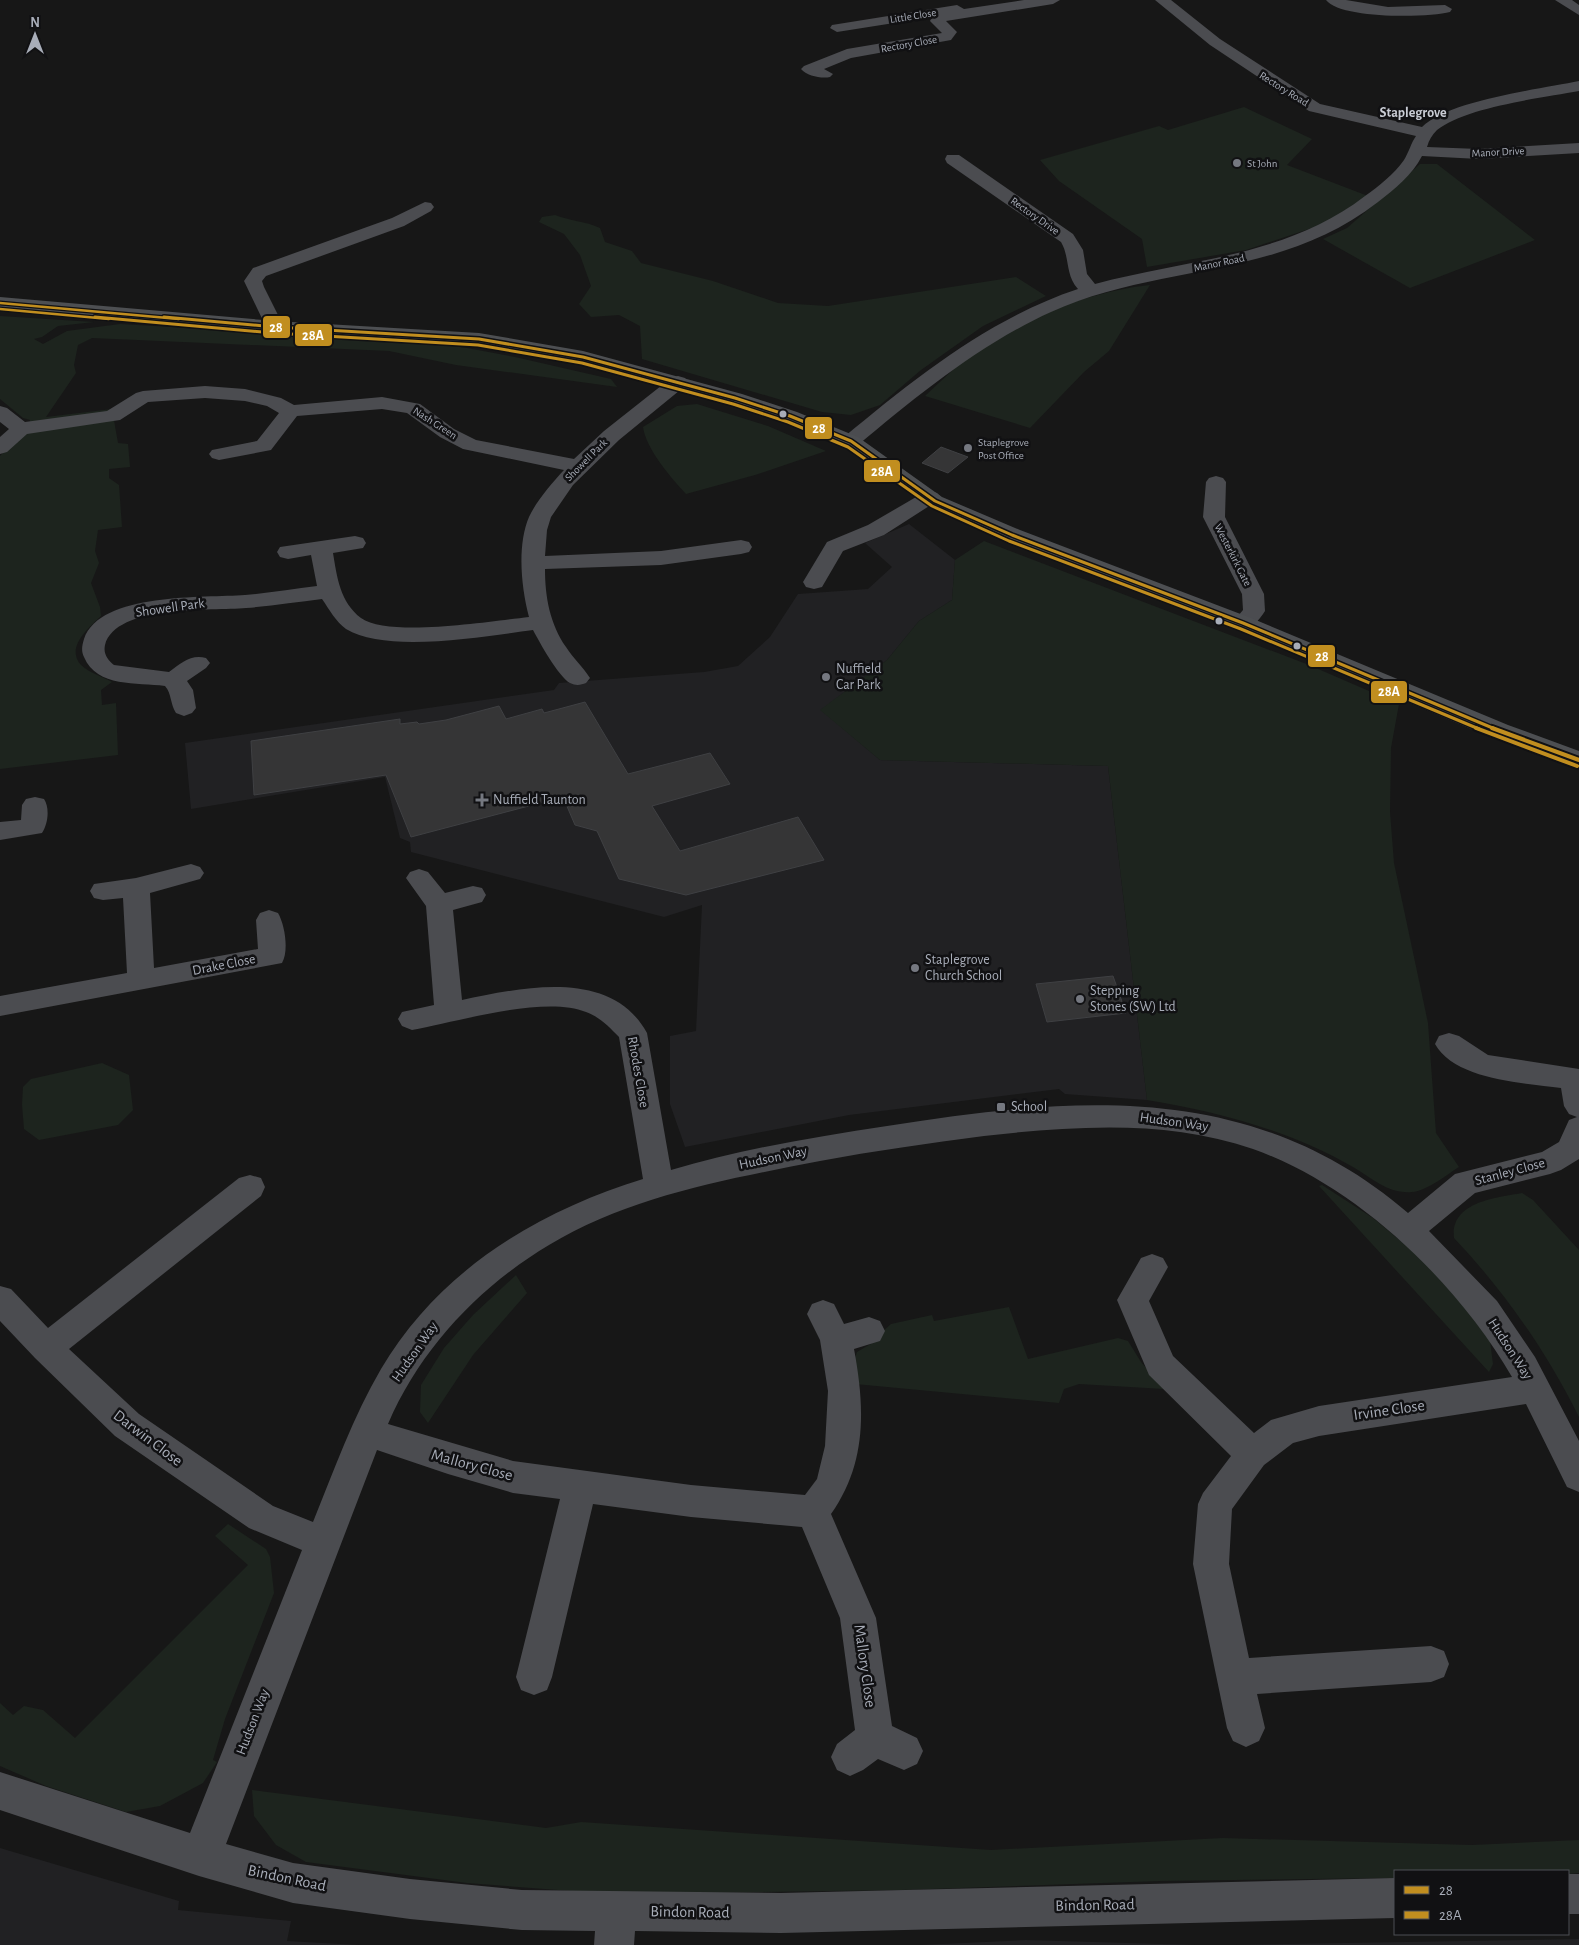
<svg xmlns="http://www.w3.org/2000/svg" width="1579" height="1945" font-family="'Alegreya Sans',sans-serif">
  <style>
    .built { fill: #212123 }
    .green { fill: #1d241e }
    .building { fill: #353536; stroke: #3f4043 }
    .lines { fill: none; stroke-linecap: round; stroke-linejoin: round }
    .minor { fill: #4b4c50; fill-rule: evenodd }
    .major { fill: #4d4f52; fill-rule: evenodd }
    .bus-1-far2-casing { stroke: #111113; stroke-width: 5 }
    .bus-1-far1-casing { stroke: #111113; stroke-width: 6 }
    .bus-1-casing { stroke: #111113; stroke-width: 8 }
    .bus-2-far2-casing { stroke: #111113; stroke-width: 5 }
    .bus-2-far1-casing { stroke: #111113; stroke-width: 6 }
    .bus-2-casing { stroke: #111113; stroke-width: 8 }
    .bus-1-far2 { stroke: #c18e1f; stroke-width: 2.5 }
    .bus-1-far1 { stroke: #c18e1f; stroke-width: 3 }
    .bus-1 { stroke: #c18e1f; stroke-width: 4 }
    .bus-2-far2 { stroke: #c18e1f; stroke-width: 2.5 }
    .bus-2-far1 { stroke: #c18e1f; stroke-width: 3 }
    .bus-2 { stroke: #c18e1f; stroke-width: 4 }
    .poi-dot { fill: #757880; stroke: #111113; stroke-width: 2 }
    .bus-dot { fill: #a8adb8; stroke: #111113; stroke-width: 2 }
    .labels { text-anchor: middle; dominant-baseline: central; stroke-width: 5; stroke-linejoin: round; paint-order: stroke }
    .far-street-label { font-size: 11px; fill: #a8adb8; stroke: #111113 }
    .far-poi-label { font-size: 11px; fill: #a8adb8; stroke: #111113; text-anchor: start }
    .far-quarter-label { font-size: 14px; font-weight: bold; fill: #c9ccd4; stroke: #111113 }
    .street-label { font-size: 14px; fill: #a8adb8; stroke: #111113 }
    .poi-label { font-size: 14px; fill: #a8adb8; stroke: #111113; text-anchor: start }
    .near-street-label { font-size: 16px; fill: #a8adb8; stroke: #111113 }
    .line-badge { stroke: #111113; stroke-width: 2 }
    .badge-label { font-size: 14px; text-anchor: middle; font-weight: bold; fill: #fff }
  </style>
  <rect width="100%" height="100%" fill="#171717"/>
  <!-- built -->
  <path class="built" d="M909,524L955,560L952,600L919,621L887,660L821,710L880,760L1108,766L1147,1100L1065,1094L1059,1089L849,1115L685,1147L670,1104V1036L696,1031L702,905L664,917L411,852L410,842L400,838L385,777L191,809L185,743L554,690L559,683L704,672L738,666L770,637L798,594L868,589L892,567L865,543Z
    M0,1848L179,1901L178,1910L291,1921L287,1941L359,1945H0Z
    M1579,1939V1945H1234Z
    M1026,1940L1196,1945H920Z"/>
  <!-- green -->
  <path class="green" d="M1244,107L1312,139L1287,165L1368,196L1321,225L1246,250L1147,267L1142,239L1059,181L1040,160L1159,126L1168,130Z
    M1420,164H1437L1535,240L1410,288L1323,239L1347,228Z
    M555,215C570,221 585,221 600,228L605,242L632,251L641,263L713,281L778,303L828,306L1016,277L1046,296L983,326L921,370L880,405L851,415L822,412L642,359L640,326L619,315L591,317L579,304L591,286L580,255L564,234L539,222L542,217Z
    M1150,285L1109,351L1084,372L1030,428L925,396C938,384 951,371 964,360C1011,321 1090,291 1150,285Z
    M0,316L94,322L58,326L42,337L34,339L43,344L67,331L120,324L413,341L467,348L515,357L611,379L617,387L456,365L389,351L92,338L78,345L74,365L76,373L46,417L112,409L118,443L128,444L130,467L109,469V478L119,485L122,527L98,530L95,551L99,563L91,583L100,607L101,616C89,628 65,647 81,665C88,672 103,677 112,682L101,690L102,705L116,703L118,755L0,769V456L10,444L30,431V420L23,418L0,399Z
    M697,404L768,426L826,451L755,475L686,494C671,478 646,449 643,427L677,406Z
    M984,541L1309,665L1399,704L1391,748L1390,812L1394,863L1428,1023L1436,1133L1459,1167C1446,1175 1427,1191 1412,1192C1388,1194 1372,1178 1353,1167C1289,1130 1218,1112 1147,1100L1108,766L880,760L820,710L887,660L919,621L952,600L955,560Z
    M102,1063L129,1075L133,1110L118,1125L39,1140L24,1129L22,1105L23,1087L31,1079Z
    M1322,1185L1373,1218L1420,1257L1460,1302L1490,1341L1493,1364L1489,1372L1319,1186Z
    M1522,1193L1533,1200L1579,1250V1417C1546,1351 1505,1292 1454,1238C1450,1202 1495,1198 1522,1193Z
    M516,1275L527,1293L473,1355L428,1423L420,1412L421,1385L444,1348L473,1315Z
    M1009,1307L1028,1359L1118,1338L1128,1341L1141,1362L1164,1389L1079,1384L1064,1389L1059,1403L855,1384L853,1364L857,1352L879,1339L882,1332L891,1324L932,1315L934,1321Z
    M228,1524L266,1549L270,1557L274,1593L225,1719L213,1760L217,1762L203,1783L160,1806L126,1812L46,1786L0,1766V1703L13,1715L24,1706L43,1710L75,1738L248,1565L215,1536Z
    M252,1790L546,1828L581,1822L991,1850L1223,1838L1472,1845L1579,1840V1873L1568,1874V1871H1395V1878L1160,1881L902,1890L701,1893L585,1892L467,1883L306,1862L276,1845L254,1816Z"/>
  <!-- building -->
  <path class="building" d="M941,447L968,457L948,473L922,463Z
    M585,702L628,774L710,753L730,784L652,806L680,851L798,817L824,860L686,895L619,879L597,831L575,825L563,797L411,837L386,775L254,795L251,741L400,719V724L417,722L419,724L446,720L499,706L506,719L542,709L544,713Z
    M1113,976L1126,1013L1047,1022L1036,984Z"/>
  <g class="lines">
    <!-- minor -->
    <path class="minor" d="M1024,0H1060L1053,4L946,21L957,32L951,40L851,58L824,69L833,74L830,77C822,79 807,76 801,69L804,66L847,49L942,33L930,21L932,17L837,32L830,28L832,25L957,5L964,9Z
      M1155,0H1171L1220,39L1320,104L1422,127C1449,100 1541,89 1579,81V91C1541,98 1466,107 1437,130C1432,135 1429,140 1427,147L1479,149L1579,143V153L1479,159L1422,156C1412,175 1395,189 1378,202C1278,280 1160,263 1051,312C980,344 917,396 858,445L851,447L844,445L841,441L844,437C915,378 990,318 1078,289C1065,275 1070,257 1061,242L947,163L945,159L947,155H959L1073,234L1083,250L1087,274L1095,284C1188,259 1286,257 1365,196C1379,186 1394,174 1404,160C1409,152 1411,143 1416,136L1309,111L1210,45Z
      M1326,0H1346L1388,7L1445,5L1452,9L1450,12C1428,18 1340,19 1326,0Z
      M1555,0H1572L1579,5V15Z
      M425,202L431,203L434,207L431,211L404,226L266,276L262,281L264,287L284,327L282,331H268L244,281L253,268L392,218Z
      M678,376L685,378L688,382L685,386L619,440L573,485L551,517L547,530L545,556L661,551L741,540L749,542L752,547L749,552L741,554L661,565L545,569C545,597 550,624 566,647C573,658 583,667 590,678L586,683C581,685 576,686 570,683C558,676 540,643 533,630C487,636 386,654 346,629C336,622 329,609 322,599C297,602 272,606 246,608C212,611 116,604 105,645C103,654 108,660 114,665L169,672C181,663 191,654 206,658L210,663L206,668L187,681L193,690L196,708L192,713L184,716L176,713C170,704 172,694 165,686C137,682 97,688 84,657C81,651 82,646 84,639C100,592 205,598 245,595C269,593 293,589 317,586L311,555L288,559L280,557L277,552L280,547L355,536L363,538L366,543L363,548L333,553C337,577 340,602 361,618C389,638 493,621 529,617C521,587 517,545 529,517C537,500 552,483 564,470L463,449L440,437L407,413L382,409L297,416L271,450L219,460L212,458L209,454L212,450L257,441L279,413L267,406L245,401L205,398L148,402L120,420L27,434L7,452L0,454V437L9,429L0,422V406L7,408L25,422L107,411L136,393L143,391L205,386L245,389L281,398L294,405L382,397L420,404L454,429L476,440L574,459L604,431L671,378Z
      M1216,476L1223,478L1226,482L1225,517L1264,594L1265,611C1257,623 1250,632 1235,628L1232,623L1243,610L1242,594L1203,517L1206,482L1209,478Z
      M930,491L937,493L941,497L937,501L884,535L843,551L822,587L814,589L806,587L803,582L827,542L868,525L923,493Z
      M35,797L44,799C50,808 48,824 42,833L0,840V822L21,820L22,805L26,799Z
      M191,864L200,867L204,873L200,879L150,893L154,968L258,949L256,920L260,913L269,910L278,913C285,925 289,951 282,963L0,1016V996L127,973L123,898L103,900L94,898L90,891L94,884L136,878Z
      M419,869L428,872L445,893L473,886L482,888L486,895L482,902L453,910L462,1000C520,988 611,967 647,1033L671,1170C741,1149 815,1137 887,1126C1076,1096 1253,1080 1408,1213L1455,1174L1542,1152L1559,1142L1569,1120L1577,1117L1569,1114L1564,1106L1561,1088C1524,1083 1455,1080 1435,1044L1439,1036L1449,1033L1459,1036L1488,1055L1579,1069V1159L1561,1170L1550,1174L1475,1193L1429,1231L1497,1301L1535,1357L1579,1441V1492L1567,1487L1526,1404L1319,1436L1293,1443L1264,1465L1232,1509L1229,1564L1249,1658L1431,1646L1444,1651L1449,1664L1444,1677L1431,1682L1257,1694L1265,1728L1259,1741L1246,1747L1233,1741L1227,1728L1193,1564L1198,1504L1203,1493L1231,1456L1149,1375L1117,1300L1141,1258L1152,1254L1163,1258L1168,1267L1149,1301L1173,1356L1254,1433L1271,1420L1319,1406L1512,1377C1457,1282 1357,1186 1253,1149C1167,1119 1073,1126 984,1136C929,1143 874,1151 820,1161C728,1179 630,1196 549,1245C479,1287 421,1348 388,1424L513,1461L691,1485L805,1495L817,1479L825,1446L828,1391L820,1340L807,1314L812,1304L823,1300L834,1304L844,1324L869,1317L880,1321L885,1331L880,1341L854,1349C865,1408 867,1463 831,1514L876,1618L892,1726L917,1738L923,1751L917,1764L904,1770L878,1759L863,1770L850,1776L837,1770L831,1757L837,1744L855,1730L840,1618L802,1527L691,1517L593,1504L552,1677L547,1690L534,1695L521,1690L516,1677L560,1499L513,1493L448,1474L377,1450L226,1844L293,1863L410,1879L522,1890L781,1893L1395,1878V1918L781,1933L635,1931L634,1945H594L595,1931L522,1930L410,1919L293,1903L199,1876L0,1810V1772L190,1833L302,1550L249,1528L115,1436L35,1358L0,1321V1286L11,1289L48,1328L239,1178L250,1175L261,1178L265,1187L261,1196L69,1349L139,1414L273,1506L313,1522C334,1470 353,1417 381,1369C439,1271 536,1212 643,1179L619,1037C609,1027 600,1017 586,1012C544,995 457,1022 412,1030L402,1026L398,1019L402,1012L434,1005L426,906L406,878L410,872Z
      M1568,1874H1579V1914H1568Z"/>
    <!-- major -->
    <path class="major" d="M0,297L275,321L479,333L583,351L742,394L797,412L858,437L942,497L1020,530L1251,618L1508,725L1579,751V768L1490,737L1235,628L1004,540L928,505L844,445L783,420L728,402L581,363L479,345L275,333L0,309Z"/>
    <!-- bus-1-far2 casing -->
    <g class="bus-1-far2-casing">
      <path id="bus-1-far2" d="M0,303L179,319"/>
    </g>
    <!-- bus-1-far1 casing -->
    <g class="bus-1-far1-casing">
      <path id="bus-1-far1" d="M164,317L275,327L479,339L583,357L735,398L790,416L851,441L935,501L1012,535L1243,623L1495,729"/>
    </g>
    <!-- bus-1 casing -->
    <g class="bus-1-casing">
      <path id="bus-1" d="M1492,728L1579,760"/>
    </g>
    <!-- bus-2-far2 casing -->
    <g class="bus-2-far2-casing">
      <path id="bus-2-far2" d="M0,309L109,319"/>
    </g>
    <!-- bus-2-far1 casing -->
    <g class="bus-2-far1-casing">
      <path id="bus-2-far1" d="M95,317L274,333L478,345L582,363L733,404L788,422L848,447L932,506L1009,541L1241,629L1479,729"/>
    </g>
    <!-- bus-2 casing -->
    <g class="bus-2-casing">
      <path id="bus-2" d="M1476,728L1577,766"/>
    </g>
    <!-- bus-1-far2 -->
    <use href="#bus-1-far2" class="bus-1-far2"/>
    <!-- bus-1-far1 -->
    <use href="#bus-1-far1" class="bus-1-far1"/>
    <!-- bus-1 -->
    <use href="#bus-1" class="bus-1"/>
    <!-- bus-2-far2 -->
    <use href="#bus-2-far2" class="bus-2-far2"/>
    <!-- bus-2-far1 -->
    <use href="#bus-2-far1" class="bus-2-far1"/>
    <!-- bus-2 -->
    <use href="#bus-2" class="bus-2"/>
  </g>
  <!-- markers -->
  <g class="poi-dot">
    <circle cx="1237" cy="163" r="5"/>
    <circle cx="968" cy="448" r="5"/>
    <circle cx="826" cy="677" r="5"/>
    <path d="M479.5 792.5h5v5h5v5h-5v5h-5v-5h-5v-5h5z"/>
    <circle cx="915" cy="968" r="5"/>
    <circle cx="1080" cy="999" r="5"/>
    <rect x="996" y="1102" width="10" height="10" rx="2.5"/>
  </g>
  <g class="bus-dot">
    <circle cx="783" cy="414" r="4.5"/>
    <circle cx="1219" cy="621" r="4.5"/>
    <circle cx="1297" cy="646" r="4.5"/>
  </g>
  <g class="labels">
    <!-- far-street labels -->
    <g class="far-street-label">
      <text transform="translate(913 16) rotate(-9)">Little Close</text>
      <text transform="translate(909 44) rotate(-10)">Rectory Close</text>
      <text transform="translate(1284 89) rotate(32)">Rectory Road</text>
      <text transform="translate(1498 152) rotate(-3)">Manor Drive</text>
      <text transform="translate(1035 216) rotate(35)">Rectory Drive</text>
      <text transform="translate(1219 263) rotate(-12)">Manor Road</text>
      <text transform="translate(435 423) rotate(33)">Nash Green</text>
      <text transform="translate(586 460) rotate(-45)">Showell Park</text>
      <text transform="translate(1233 555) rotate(63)">Westerkirk Gate</text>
    </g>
    <!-- far-poi labels -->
    <g class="far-poi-label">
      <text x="1247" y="163">St John</text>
      <text x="978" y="442">Staplegrove<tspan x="978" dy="13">Post Office</tspan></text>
    </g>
    <!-- far-quarter labels -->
    <g class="far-quarter-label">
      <text x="1413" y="113">Staplegrove</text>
    </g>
    <!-- street labels -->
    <g class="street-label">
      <text transform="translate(170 608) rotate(-8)">Showell Park</text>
      <text transform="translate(224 965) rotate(-11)">Drake Close</text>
      <text transform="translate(638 1072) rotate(80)">Rhodes Close</text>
      <text transform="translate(1174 1122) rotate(8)">Hudson Way</text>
      <text transform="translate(773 1158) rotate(-12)">Hudson Way</text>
      <text transform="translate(1510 1172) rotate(-15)">Stanley Close</text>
      <text transform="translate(1510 1349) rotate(57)">Hudson Way</text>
      <text transform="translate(415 1352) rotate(-55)">Hudson Way</text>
      <text transform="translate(253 1722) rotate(-69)">Hudson Way</text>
    </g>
    <!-- poi labels -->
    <g class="poi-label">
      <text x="836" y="669">Nuffield<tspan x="836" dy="16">Car Park</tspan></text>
      <text x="493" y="800">Nuffield Taunton</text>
      <text x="925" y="960">Staplegrove<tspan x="925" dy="16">Church School</tspan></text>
      <text x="1090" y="991">Stepping<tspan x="1090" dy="16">Stones (SW) Ltd</tspan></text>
      <text x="1011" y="1107">School</text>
    </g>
    <!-- near-street labels -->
    <g class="near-street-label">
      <text transform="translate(1389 1410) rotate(-8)">Irvine Close</text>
      <text transform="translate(148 1438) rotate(37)">Darwin Close</text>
      <text transform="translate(472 1465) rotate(15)">Mallory Close</text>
      <text transform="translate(865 1666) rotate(82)">Mallory Close</text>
      <text transform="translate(287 1878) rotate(12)">Bindon Road</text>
      <text transform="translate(1095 1905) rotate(-1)">Bindon Road</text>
      <text transform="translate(690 1912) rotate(1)">Bindon Road</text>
    </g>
  </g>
  <g class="line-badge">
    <rect x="262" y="315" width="29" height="24" rx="5" fill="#c18e1f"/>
    <rect x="294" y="323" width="39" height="24" rx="5" fill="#c18e1f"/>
    <rect x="804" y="416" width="29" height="24" rx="5" fill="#c18e1f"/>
    <rect x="863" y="459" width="38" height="24" rx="5" fill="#c18e1f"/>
    <rect x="1307" y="644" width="29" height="24" rx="5" fill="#c18e1f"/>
    <rect x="1370" y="680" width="38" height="24" rx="5" fill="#c18e1f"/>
  </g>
  <g class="badge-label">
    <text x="276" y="332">28</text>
    <text x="313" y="340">28A</text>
    <text x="819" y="433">28</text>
    <text x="882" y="476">28A</text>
    <text x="1322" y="661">28</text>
    <text x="1389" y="696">28A</text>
  </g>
  <!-- legend -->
  <rect x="1394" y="1870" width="175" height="65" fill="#111113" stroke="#4d4f55"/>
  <rect x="1404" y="1886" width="25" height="8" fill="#c18e1f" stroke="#4d4f55"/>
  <text x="1439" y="1895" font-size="15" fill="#a8adb8">28</text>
  <rect x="1404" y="1911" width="25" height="8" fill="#c18e1f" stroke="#4d4f55"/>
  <text x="1439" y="1920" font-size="15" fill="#a8adb8">28A</text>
  <!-- north arrow -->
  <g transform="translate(35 35)" stroke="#111113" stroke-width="4" paint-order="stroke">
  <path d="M0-4L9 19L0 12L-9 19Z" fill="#a8adb8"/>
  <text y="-8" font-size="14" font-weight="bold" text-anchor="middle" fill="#a8adb8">N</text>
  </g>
</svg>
